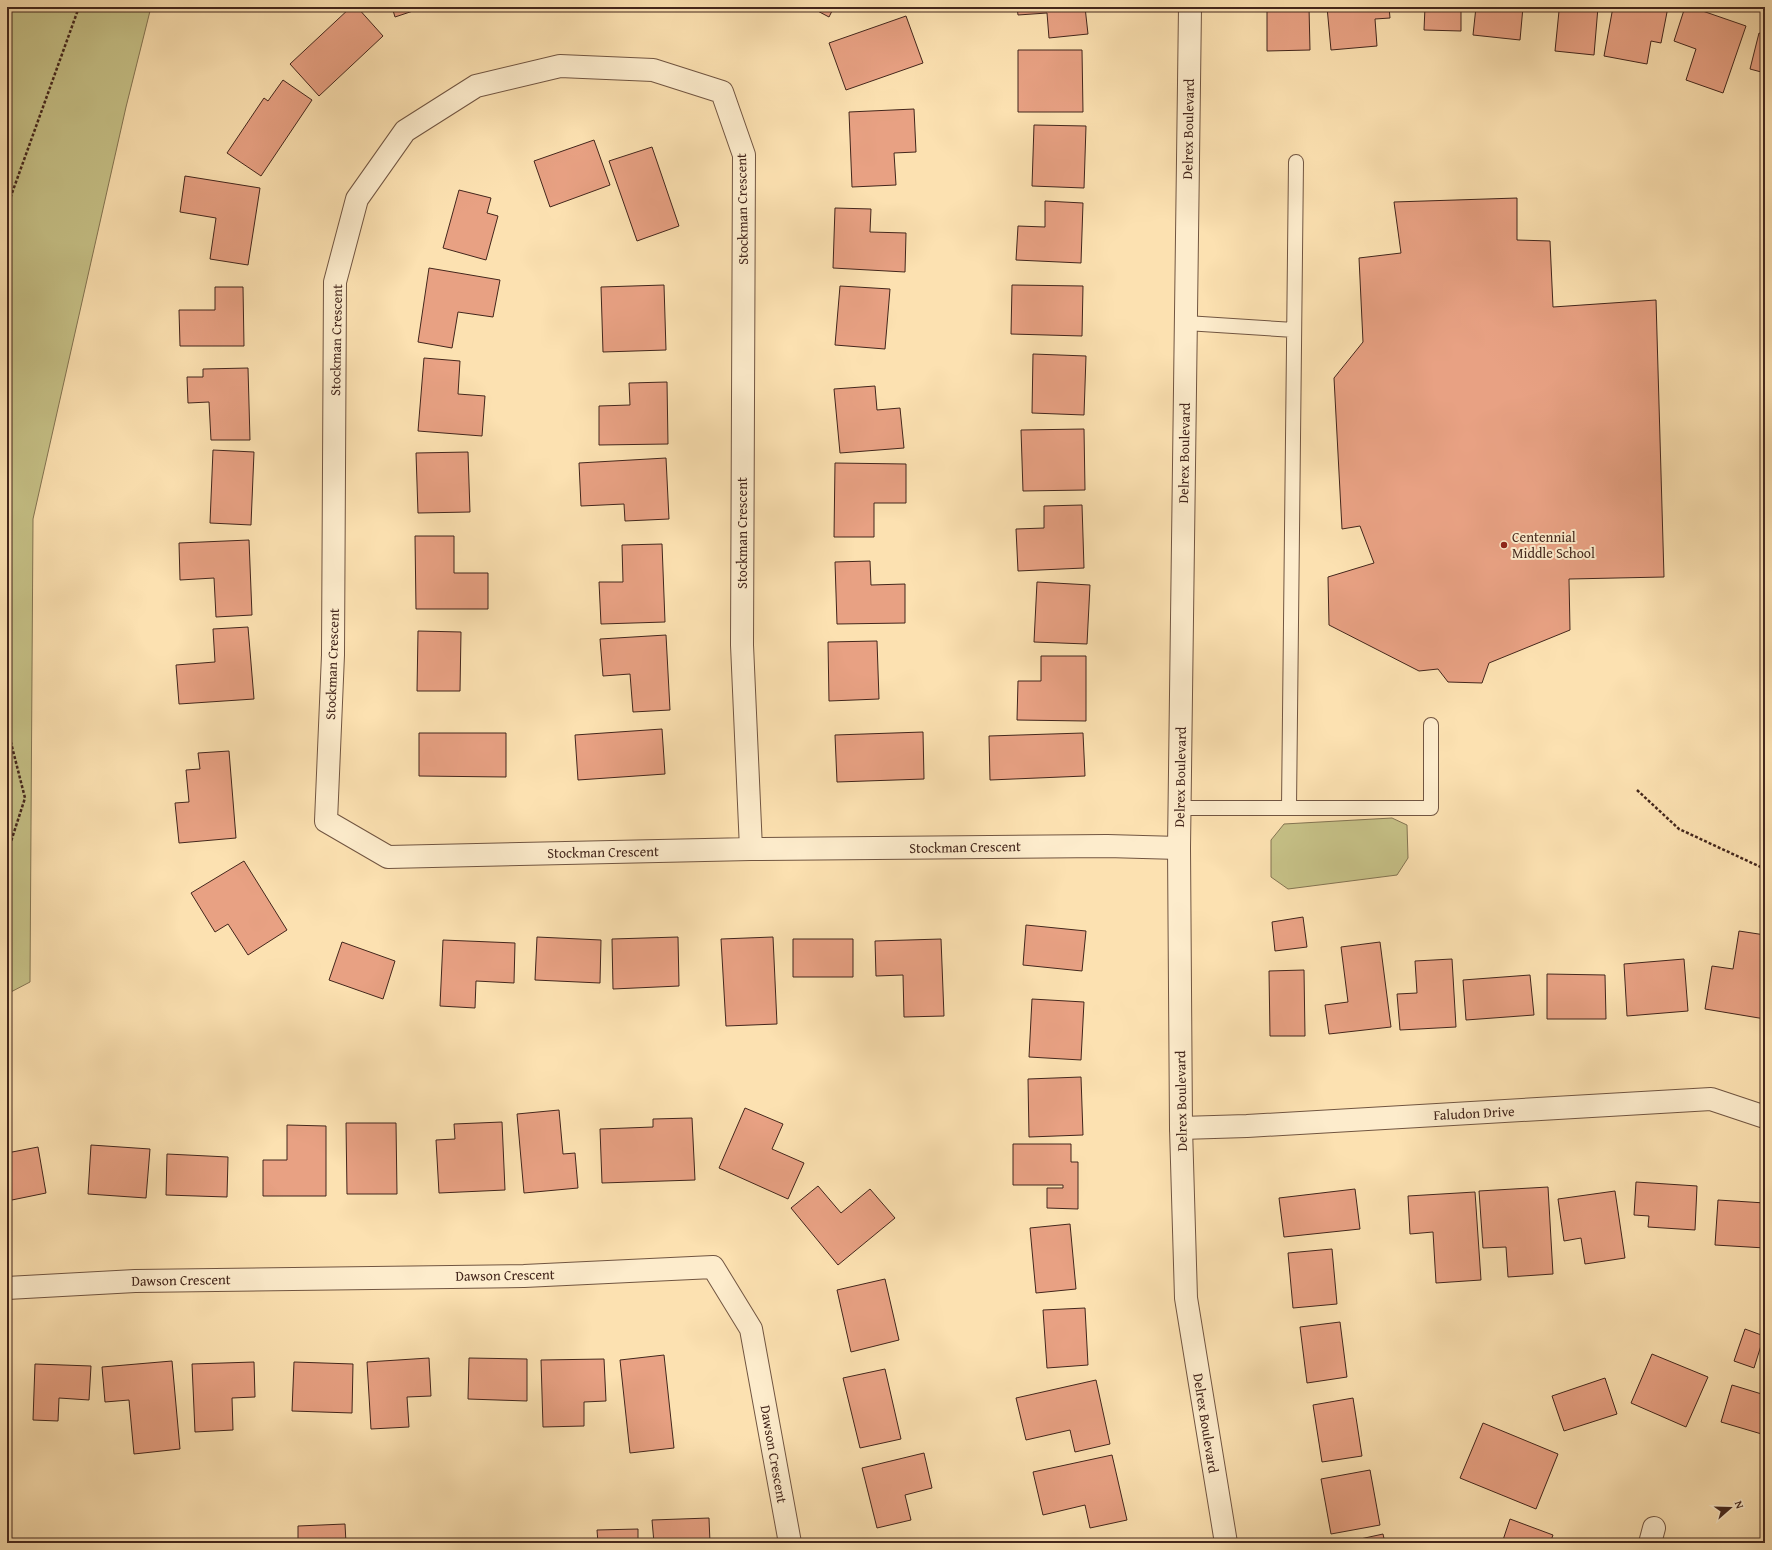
<svg xmlns="http://www.w3.org/2000/svg" width="1772" height="1550" font-family="'Gentium Book Plus',serif">
  <style>
    .green { fill: #c6c187; stroke: #847452 }
    .building { fill: #e8a183; stroke: #43261c }
    .lines { fill: none; stroke-linecap: round; stroke-linejoin: round }
    .service-casing { stroke: #715541; stroke-width: 16 }
    .minor-casing { stroke: #715541; stroke-width: 24 }
    .tertiary-casing { stroke: #715541; stroke-width: 24 }
    .path { stroke: #43261c; stroke-width: 2.5; stroke-dasharray: 3 2; stroke-linecap: butt }
    .service { stroke: #fdeccc; stroke-width: 14 }
    .minor { stroke: #fdeccc; stroke-width: 22 }
    .tertiary { stroke: #fdeccc; stroke-width: 22 }
    .poi-dot { fill: #8f2418; stroke: #fdeccc; stroke-width: 1.5 }
    .labels { text-anchor: middle; dominant-baseline: central; stroke-width: 4; stroke-linejoin: round; paint-order: stroke }
    .street-label { font-size: 14px; fill: #43261c; stroke: #fdeccc }
    .poi-label { font-size: 14px; fill: #43261c; stroke: #fdeccc; text-anchor: start }
  </style>
  <rect width="100%" height="100%" fill="#fce1b1"/>
  <filter id="stains"><feTurbulence type="fractalNoise" baseFrequency=".005" numOctaves="4"/><feColorMatrix values="0 0 0 0 .2 0 0 0 0 .09 0 0 0 0 .02 0 0 0 .5 -.17"/></filter>
  <radialGradient id="worn" r=".72"><stop offset=".6" stop-color="#630" stop-opacity="0"/><stop offset="1" stop-color="#630" stop-opacity=".3"/></radialGradient>
  <!-- green -->
  <path class="green" d="M7,7H151L126,107L33,519L30,982L7,994Z
    M1392,818L1407,825L1408,858L1397,875L1288,889L1271,877V840L1284,824Z"/>
  <!-- building -->
  <path class="building" d="M351,7H357L383,36L319,96L290,64Z
    M392,7H425L395,17Z
    M810,7H834L829,17Z
    M1017,7H1085L1088,34L1049,38L1047,13L1018,15Z
    M1267,7H1309L1310,50L1267,51Z
    M1327,7H1389L1390,18L1375,19L1377,46L1331,50Z
    M1425,7H1461V31L1424,30Z
    M1476,7H1523L1520,40L1473,35Z
    M1542,7H1598L1594,55L1555,51L1559,11L1542,10Z
    M1613,7H1668L1661,43L1651,41L1647,64L1604,56Z
    M1685,7H1691L1746,26L1723,93L1686,80L1696,49L1674,41Z
    M906,16L923,63L846,90L829,43Z
    M1759,33L1765,35V73L1750,69Z
    M1018,50H1082L1083,112H1018Z
    M283,80L312,100L261,176L227,153L264,98L268,101Z
    M914,109L916,152L894,153L896,185L852,187L849,112Z
    M1034,125L1086,126L1084,188L1032,186Z
    M594,140L610,185L550,207L534,161Z
    M652,147L679,226L637,241L609,161Z
    M185,176L260,188L248,265L210,259L216,218L180,212Z
    M459,190L491,198L487,213L498,216L486,260L443,248Z
    M1517,198V240L1550,241L1553,307L1656,300L1664,577L1569,579L1570,630L1489,663L1482,683L1448,682L1438,669L1419,671L1329,625L1328,577L1374,563L1360,526L1342,529L1334,378L1363,342L1359,258L1401,253L1394,202Z
    M1045,201L1083,203L1081,263L1016,260L1018,226L1045,227Z
    M835,208L871,209L870,232L906,233L905,272L833,268Z
    M429,268L500,280L493,317L458,312L452,348L418,342Z
    M664,285L666,350L603,352L601,287Z
    M1012,285L1083,286L1082,336L1011,334Z
    M840,286L890,289L885,349L835,345Z
    M215,287H243L244,346H180L179,310H215Z
    M1033,354L1086,356L1084,415L1032,413Z
    M424,358L460,361L458,394L485,396L482,436L418,431Z
    M248,368L250,440H211L209,402L188,403L187,377H203V369Z
    M667,382L668,444L599,445V406L630,405L629,383Z
    M875,386L877,410L900,408L904,448L840,453L834,389Z
    M1084,429L1085,490L1023,491L1021,430Z
    M213,450L254,452L251,525L210,523Z
    M468,452L470,512L418,513L416,453Z
    M666,458L669,519L625,521L624,504L581,506L579,463Z
    M835,463L906,464V503H874V537H834Z
    M1082,505L1084,568L1018,571L1016,529L1044,528V506Z
    M415,536H454V573H488V609H416Z
    M249,540L252,615L216,617L214,578L180,580L179,543Z
    M662,544L665,622L601,624L599,582H623L622,545Z
    M870,561L871,585L905,584V623L837,624L835,562Z
    M1037,582L1090,585L1087,644L1034,642Z
    M248,627L254,699L179,704L176,665L215,662L213,629Z
    M418,631L461,632L460,691H417Z
    M666,635L670,710L633,712L630,674L603,676L600,639Z
    M877,641L879,699L829,701L828,642Z
    M1041,656H1086V721L1017,720L1018,681H1041Z
    M662,729L665,774L578,780L575,735Z
    M923,732L924,779L837,782L835,735Z
    M419,733H506V777L419,776Z
    M1083,733L1085,776L990,780L989,736Z
    M229,751L236,838L179,843L175,803L189,802L186,770L200,769L198,753Z
    M244,861L287,930L248,955L228,924L215,932L191,893Z
    M1303,917L1307,947L1275,951L1272,922Z
    M1026,925L1086,931L1082,971L1023,965Z
    M1739,931L1765,935V1019L1705,1009L1712,966L1733,969Z
    M537,937L601,940L600,983L535,980Z
    M678,937L679,986L613,989L612,939Z
    M773,937L777,1024L726,1026L721,939Z
    M793,939H853V977H793Z
    M941,939L944,1016L904,1017L903,975L876,976L875,941Z
    M443,940L515,943L514,983L476,981L475,1008L440,1006Z
    M342,942L395,961L383,999L329,980Z
    M1380,942L1391,1027L1329,1034L1325,1005L1348,1002L1341,947Z
    M1452,959L1456,1027L1400,1030L1397,994L1417,993L1415,961Z
    M1684,959L1688,1011L1627,1016L1624,964Z
    M1304,970L1305,1036H1270L1269,971Z
    M1547,974L1605,975L1606,1019H1547Z
    M1530,975L1534,1015L1466,1020L1463,980Z
    M1032,999L1084,1002L1081,1060L1029,1057Z
    M1081,1077L1083,1135L1029,1137L1028,1079Z
    M745,1108L783,1124L772,1149L804,1163L788,1199L719,1168Z
    M559,1110L563,1154L575,1153L578,1188L524,1193L517,1114Z
    M692,1118L695,1180L602,1183L600,1129L653,1127V1119Z
    M502,1122L505,1190L439,1193L436,1140L455,1139L454,1124Z
    M346,1123H396L397,1194H347Z
    M287,1125L326,1126V1196H263V1160H287Z
    M1013,1144H1071V1162H1078V1209L1047,1208V1188H1063V1185H1013Z
    M91,1145L150,1149L146,1198L88,1194Z
    M38,1147L46,1193L7,1201V1153Z
    M167,1154L228,1157L227,1197L166,1195Z
    M1636,1182L1697,1186L1695,1230L1648,1227L1649,1216L1634,1215Z
    M818,1186L841,1213L870,1189L895,1218L838,1265L791,1208Z
    M1548,1187L1553,1274L1508,1277L1506,1247L1483,1248L1479,1191Z
    M1355,1189L1360,1229L1284,1237L1279,1198Z
    M1615,1191L1625,1258L1585,1264L1581,1238L1564,1241L1558,1199Z
    M1475,1192L1481,1280L1436,1283L1433,1232L1410,1234L1408,1196Z
    M1718,1200L1765,1203V1248L1715,1245Z
    M1070,1224L1076,1289L1036,1293L1030,1228Z
    M1332,1249L1337,1304L1293,1308L1288,1253Z
    M885,1279L899,1340L851,1352L837,1290Z
    M1085,1308L1088,1365L1047,1368L1043,1310Z
    M1340,1322L1347,1377L1307,1383L1300,1327Z
    M1745,1329L1764,1336L1754,1368L1734,1361Z
    M1652,1354L1708,1377L1686,1427L1631,1403Z
    M664,1355L674,1448L630,1453L620,1360Z
    M429,1358L431,1396L407,1397L409,1427L371,1429L367,1362Z
    M469,1358L527,1359V1401L468,1399Z
    M604,1359L606,1401L584,1402V1426L543,1427L541,1360Z
    M172,1361L180,1449L134,1454L129,1400L105,1402L102,1367Z
    M254,1362L255,1397L232,1398L233,1430L195,1432L192,1364Z
    M294,1362L353,1364L352,1413L292,1411Z
    M35,1364L91,1366L89,1400L59,1398L58,1421L33,1420Z
    M885,1369L901,1439L860,1448L843,1378Z
    M1605,1378L1617,1414L1564,1431L1552,1396Z
    M1096,1380L1110,1444L1075,1452L1070,1430L1026,1440L1016,1398Z
    M1732,1385L1765,1395V1435L1721,1422Z
    M1353,1398L1362,1456L1322,1462L1313,1405Z
    M1483,1423L1558,1454L1536,1509L1460,1478Z
    M924,1453L932,1488L905,1495L911,1520L877,1528L862,1468Z
    M1112,1455L1127,1520L1090,1528L1085,1505L1043,1515L1033,1472Z
    M1370,1470L1380,1525L1331,1534L1321,1479Z
    M709,1518L710,1543H654L652,1520Z
    M1510,1519L1553,1535L1550,1543H1502Z
    M345,1524L346,1543H298V1526Z
    M638,1529V1543H598L597,1530Z
    M1383,1534L1385,1543H1342Z
    M1130,1539V1543H1111Z"/>
  <g class="lines">
    <!-- service casing -->
    <g class="service-casing">
      <path id="service" d="M1186,323L1294,330
        M1289,807L1296,162
        M1180,808H1431V725"/>
    </g>
    <!-- minor casing -->
    <g class="minor-casing">
      <path id="minor" d="M751,849L742,645L744,155L722,92L653,70L560,66L476,86L405,131L357,199L335,282L333,655L326,821L388,857L751,849L1107,846L1179,848
        M1181,1128L1247,1126L1711,1099L1765,1117
        M7,1288L135,1281L524,1276L713,1267L751,1329L790,1543
        M1650,1543L1654,1528"/>
    </g>
    <!-- tertiary casing -->
    <g class="tertiary-casing">
      <path id="tertiary" d="M1190,7L1179,848L1181,1128L1186,1298L1226,1543"/>
    </g>
    <!-- path -->
    <path class="path" d="M7,207L79,7
      M7,727L25,798L7,854
      M1637,790L1679,829L1765,869"/>
    <!-- service -->
    <use href="#service" class="service"/>
    <!-- minor -->
    <use href="#minor" class="minor"/>
    <!-- tertiary -->
    <use href="#tertiary" class="tertiary"/>
  </g>
  <!-- markers -->
  <circle class="poi-dot" cx="1504" cy="545" r="4"/>
  <g class="labels">
    <!-- street labels -->
    <g class="street-label">
      <text transform="translate(1188 129) rotate(-89)">Delrex Boulevard</text>
      <text transform="translate(742 209) rotate(-91)">Stockman Crescent</text>
      <text transform="translate(336 340) rotate(-89)">Stockman Crescent</text>
      <text transform="translate(1184 453) rotate(-89)">Delrex Boulevard</text>
      <text transform="translate(742 533) rotate(-90)">Stockman Crescent</text>
      <text transform="translate(332 664) rotate(-88)">Stockman Crescent</text>
      <text transform="translate(1180 777) rotate(-89)">Delrex Boulevard</text>
      <text transform="translate(965 847) rotate(-1)">Stockman Crescent</text>
      <text transform="translate(603 852) rotate(-1)">Stockman Crescent</text>
      <text transform="translate(1181 1101) rotate(-91)">Delrex Boulevard</text>
      <text transform="translate(1474 1113) rotate(-3)">Faludon Drive</text>
      <text transform="translate(505 1275) rotate(-1)">Dawson Crescent</text>
      <text transform="translate(181 1280) rotate(-1)">Dawson Crescent</text>
      <text transform="translate(1206 1423) rotate(81)">Delrex Boulevard</text>
      <text transform="translate(774 1454) rotate(80)">Dawson Crescent</text>
    </g>
    <!-- poi labels -->
    <g class="poi-label">
      <text x="1512" y="537">Centennial<tspan x="1512" dy="16">Middle School</tspan></text>
    </g>
  </g>
  <!-- margin -->
  <rect width="1772" height="1550" fill="none" stroke="#fce1b1" stroke-width="24"/>
  <rect x="8" y="8" width="1756" height="1534" fill="none" stroke="#43261c" stroke-width="2"/>
  <rect x="12" y="12" width="1748" height="1526" fill="none" stroke="#43261c"/>
  <!-- north arrow -->
  <g transform="translate(1730 1508) rotate(70)" stroke="#fdeccc" stroke-width="3" paint-order="stroke">
  <path d="M0-3L7 15L0 10L-7 15Z" fill="#43261c"/>
  <text y="-6" font-size="11" font-weight="bold" text-anchor="middle" fill="#43261c">N</text>
  </g>
  <rect width="100%" height="100%" filter="url(#stains)"/>
  <rect width="100%" height="100%" fill="url(#worn)"/>
</svg>
